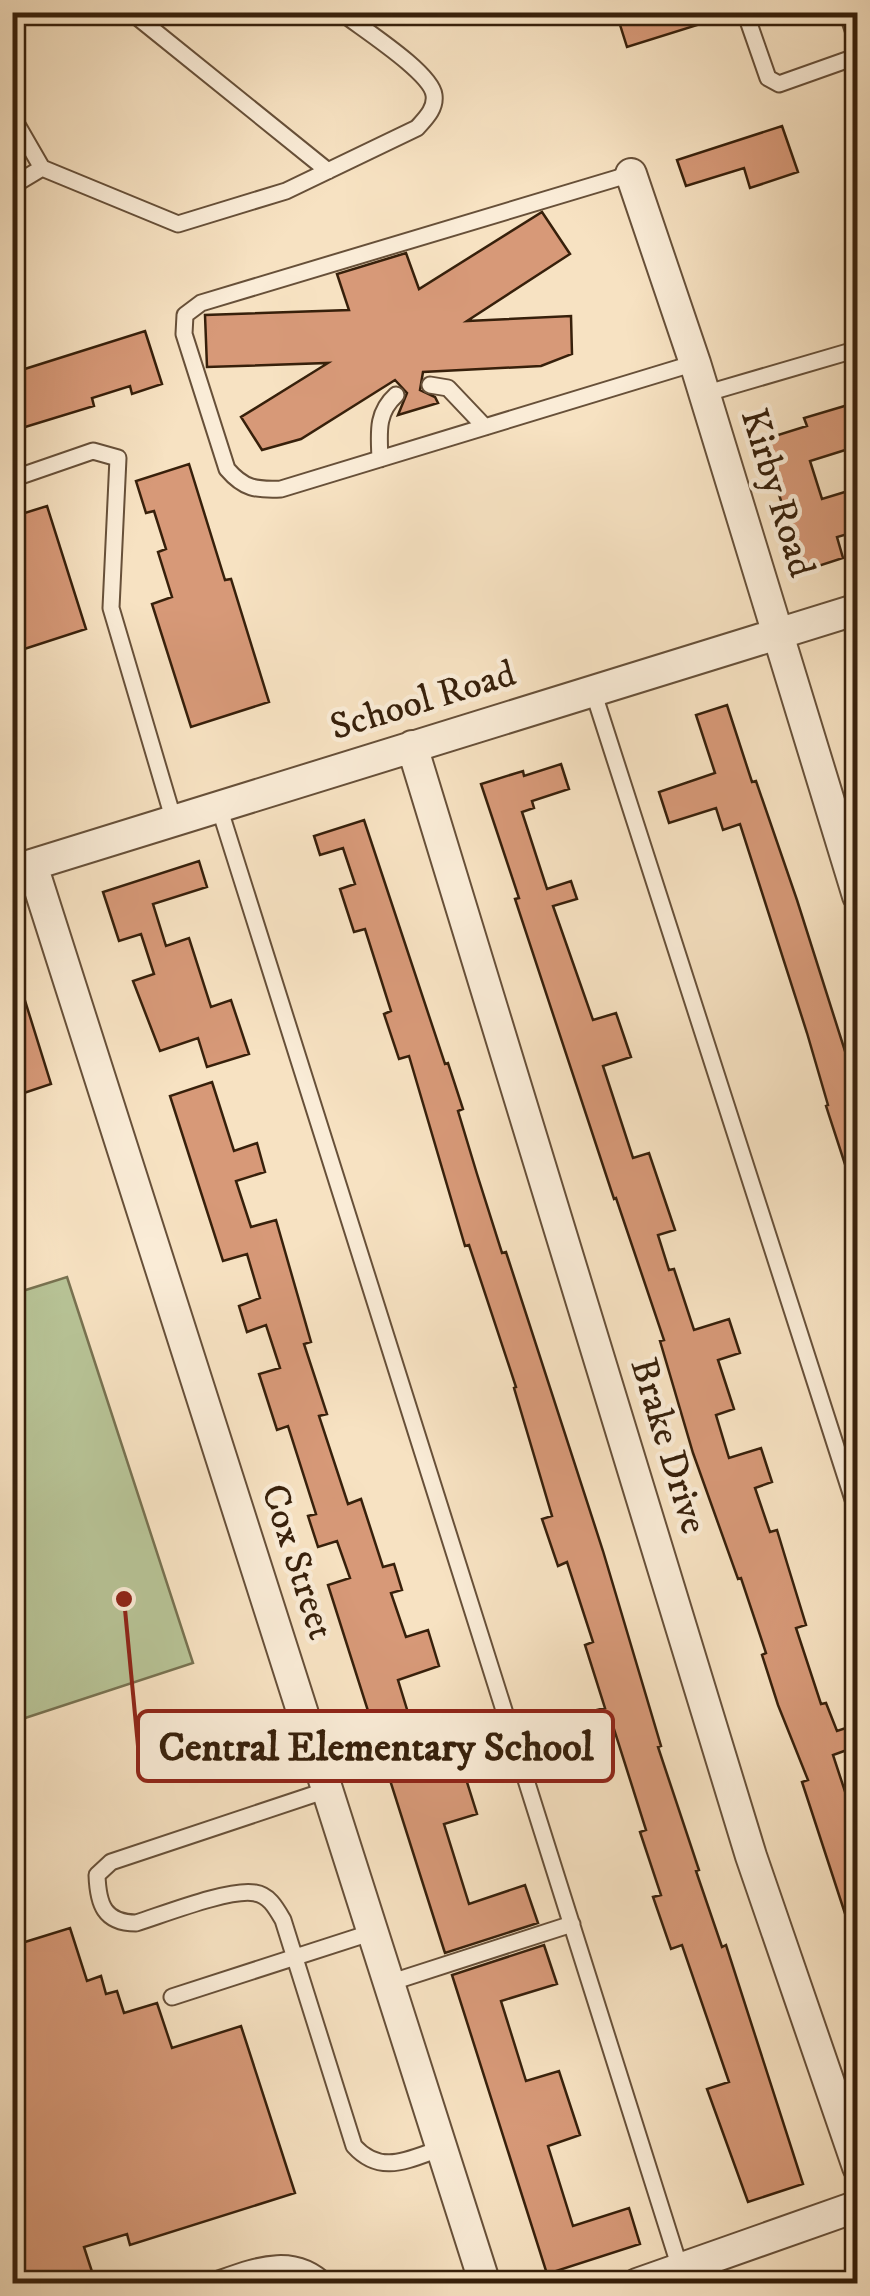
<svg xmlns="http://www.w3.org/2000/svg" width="870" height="2296" font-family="'IM FELL DW Pica',serif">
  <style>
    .green { fill: #b8c497; stroke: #787251; stroke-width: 2.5 }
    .building { fill: #d79978; stroke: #37200b; stroke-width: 2.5 }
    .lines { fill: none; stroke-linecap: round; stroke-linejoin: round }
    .service-casing { stroke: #675039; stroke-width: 19 }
    .minor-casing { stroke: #675039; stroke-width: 34 }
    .service { stroke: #faecd7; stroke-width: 15 }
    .minor { stroke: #faecd7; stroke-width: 30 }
    .labels { text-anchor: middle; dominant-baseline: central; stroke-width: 9; stroke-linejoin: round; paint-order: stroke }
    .street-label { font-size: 38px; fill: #37200b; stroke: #faecd7 }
    .leader { fill: none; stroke: #8f2418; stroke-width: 4 }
    .callout-dot { fill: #8f2418; stroke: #faecd7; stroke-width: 4 }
    .callout { fill: #faecd7; stroke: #8f2418; stroke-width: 4 }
    .callout-label { font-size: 40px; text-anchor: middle; font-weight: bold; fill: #37200b }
  </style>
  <rect width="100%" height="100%" fill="#f7e2c2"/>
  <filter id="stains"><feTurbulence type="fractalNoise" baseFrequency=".002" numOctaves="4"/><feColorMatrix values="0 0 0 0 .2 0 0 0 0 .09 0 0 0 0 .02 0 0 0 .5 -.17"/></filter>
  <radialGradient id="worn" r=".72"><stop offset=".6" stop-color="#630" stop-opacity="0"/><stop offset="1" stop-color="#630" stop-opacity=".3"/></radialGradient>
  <!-- green -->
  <path class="green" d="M67,1277L193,1663L13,1722V1294Z"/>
  <!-- building -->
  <path class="building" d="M616,12H722L723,17L627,47Z
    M782,126L798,172L750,188L744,168L686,186L677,160Z
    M542,212L570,254L467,321L571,316L572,354L541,366L423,372L420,390L435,397L438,403L398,415L407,393L395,380L301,439L262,450L241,417L328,363L207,367L205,315L349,310L337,274L406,253L419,289Z
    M145,331L162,384L132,394L130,386L92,398L94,406L12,431V373Z
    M858,402V446L810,461L822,499L858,488V531L837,537L843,558L803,571L762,440L807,426L804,418Z
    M189,464L225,580L231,579L269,702L191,727L152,604L172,597L158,552L166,549L154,511L146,513L136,481Z
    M47,506L86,629L12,653V528L18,527L15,516Z
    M727,705L752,782L756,781L797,900L858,1092V1191L854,1192L826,1106L828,1105L807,1033L740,824L723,830L716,808L669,823L659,792L715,773L696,715Z
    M561,764L569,789L532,801L534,808L522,812L547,889L571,881L577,899L553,906L593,1020L616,1013L631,1057L603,1066L633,1158L649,1153L675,1230L658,1235L669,1270L674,1269L694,1330L729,1319L740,1353L718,1360L734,1409L716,1415L729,1458L761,1448L772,1482L755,1488L770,1532L777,1530L787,1563L806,1625L796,1628L821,1704L826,1703L837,1731L858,1724V1746L833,1755L858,1831V1937L853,1938L802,1782L808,1780L778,1705L762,1655L766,1653L741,1578L738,1579L693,1453L660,1341L664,1340L616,1198L614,1199L515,899L519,898L481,784L523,771L524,776Z
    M364,820L445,1064L448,1063L463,1109L458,1111L477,1174L502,1253L506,1252L603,1551L661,1746L658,1747L699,1870L696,1871L722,1947L726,1945L803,2184L748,2202L707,2089L729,2082L682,1945L671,1949L653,1897L661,1895L640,1832L646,1830L614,1729L591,1736L585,1713L605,1708L585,1645L593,1642L567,1562L558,1566L542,1519L552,1516L514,1388L516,1387L469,1245L465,1246L409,1056L399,1059L384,1014L391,1011L365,929L354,932L340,889L355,884L343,848L320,855L314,836Z
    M199,861L207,887L153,904L166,946L189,938L211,1007L231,1000L249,1054L207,1067L198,1038L160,1051L133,981L154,974L141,934L119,941L103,892Z
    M12,975H17L51,1084L12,1097Z
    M212,1082L234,1151L257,1143L265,1172L236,1181L251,1227L276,1220L311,1342L304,1344L327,1414L319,1416L348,1504L361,1499L383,1567L394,1564L402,1590L391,1593L406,1637L428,1630L439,1666L398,1680L421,1755L455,1744L477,1814L444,1824L469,1904L525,1885L538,1923L445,1953L444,1950L328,1585L350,1578L337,1541L318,1547L308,1516L316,1514L288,1426L277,1430L259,1374L280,1368L266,1325L247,1332L239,1306L260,1298L247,1254L223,1261L170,1096Z
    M70,1928L87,1981L101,1976L106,1994L117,1991L124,2013L157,2003L172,2048L241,2026L295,2193L130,2245L127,2234L84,2247L96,2284H12V1946Z
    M544,1945L557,1984L501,2001L526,2081L559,2071L580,2135L548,2146L573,2226L629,2208L640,2244L547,2274L452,1975Z"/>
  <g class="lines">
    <!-- service casing -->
    <g class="service-casing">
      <path id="service" d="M131,12L328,171
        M745,12L768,78L779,84L858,56
        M847,12L858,45
        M12,116L42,168L178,224L286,191L417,128C425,119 436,109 434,95C431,72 361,28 341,12
        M631,174L201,303L185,315L184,334L227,469C244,489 256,490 281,489L695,363
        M12,186L42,168
        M430,385L448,388L485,427
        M704,394L858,349
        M380,459C379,433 376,413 396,395
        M12,479L93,451L118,458L111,608L174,821
        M593,691L858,1515
        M219,807L680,2268
        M327,1790L111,1862L97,1875C98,1904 104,1923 136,1923C162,1915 230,1888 255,1893C269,1895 276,1908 283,1920L354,2146C381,2176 409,2159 442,2148
        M389,1983L572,1924
        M172,1997L373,1932
        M204,2284C247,2270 291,2246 328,2284"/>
    </g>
    <!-- minor casing -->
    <g class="minor-casing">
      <path id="minor" d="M631,174L695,363L858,896
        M412,746L751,1856L858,2167
        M32,865L485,2284
        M15,870L858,609
        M637,2284L858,2206"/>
    </g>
    <!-- service -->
    <use href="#service" class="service"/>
    <!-- minor -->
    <use href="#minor" class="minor"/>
  </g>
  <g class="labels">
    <!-- street labels -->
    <g class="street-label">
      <text transform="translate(777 493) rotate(73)">Kirby Road</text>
      <text transform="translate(423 701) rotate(-17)">School Road</text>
      <text transform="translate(668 1446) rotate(73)">Brake Drive</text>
      <text transform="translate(297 1562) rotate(72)">Cox Street</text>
    </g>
  </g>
  <!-- callouts -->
  <path class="leader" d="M124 1599L138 1746"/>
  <circle class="callout-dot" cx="124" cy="1599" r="10"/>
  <rect class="callout" x="138" y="1711" width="475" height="70" rx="10"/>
  <g class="callout-label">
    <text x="376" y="1760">Central Elementary School</text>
  </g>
  <!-- margin -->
  <rect width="870" height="2296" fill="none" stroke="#f7e2c2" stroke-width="50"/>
  <rect x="15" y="15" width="840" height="2266" fill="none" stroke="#37200b" stroke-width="5"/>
  <rect x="25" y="25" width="820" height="2246" fill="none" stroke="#37200b" stroke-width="2.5"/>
  <rect width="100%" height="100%" filter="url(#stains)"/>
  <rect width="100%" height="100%" fill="url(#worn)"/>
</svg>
